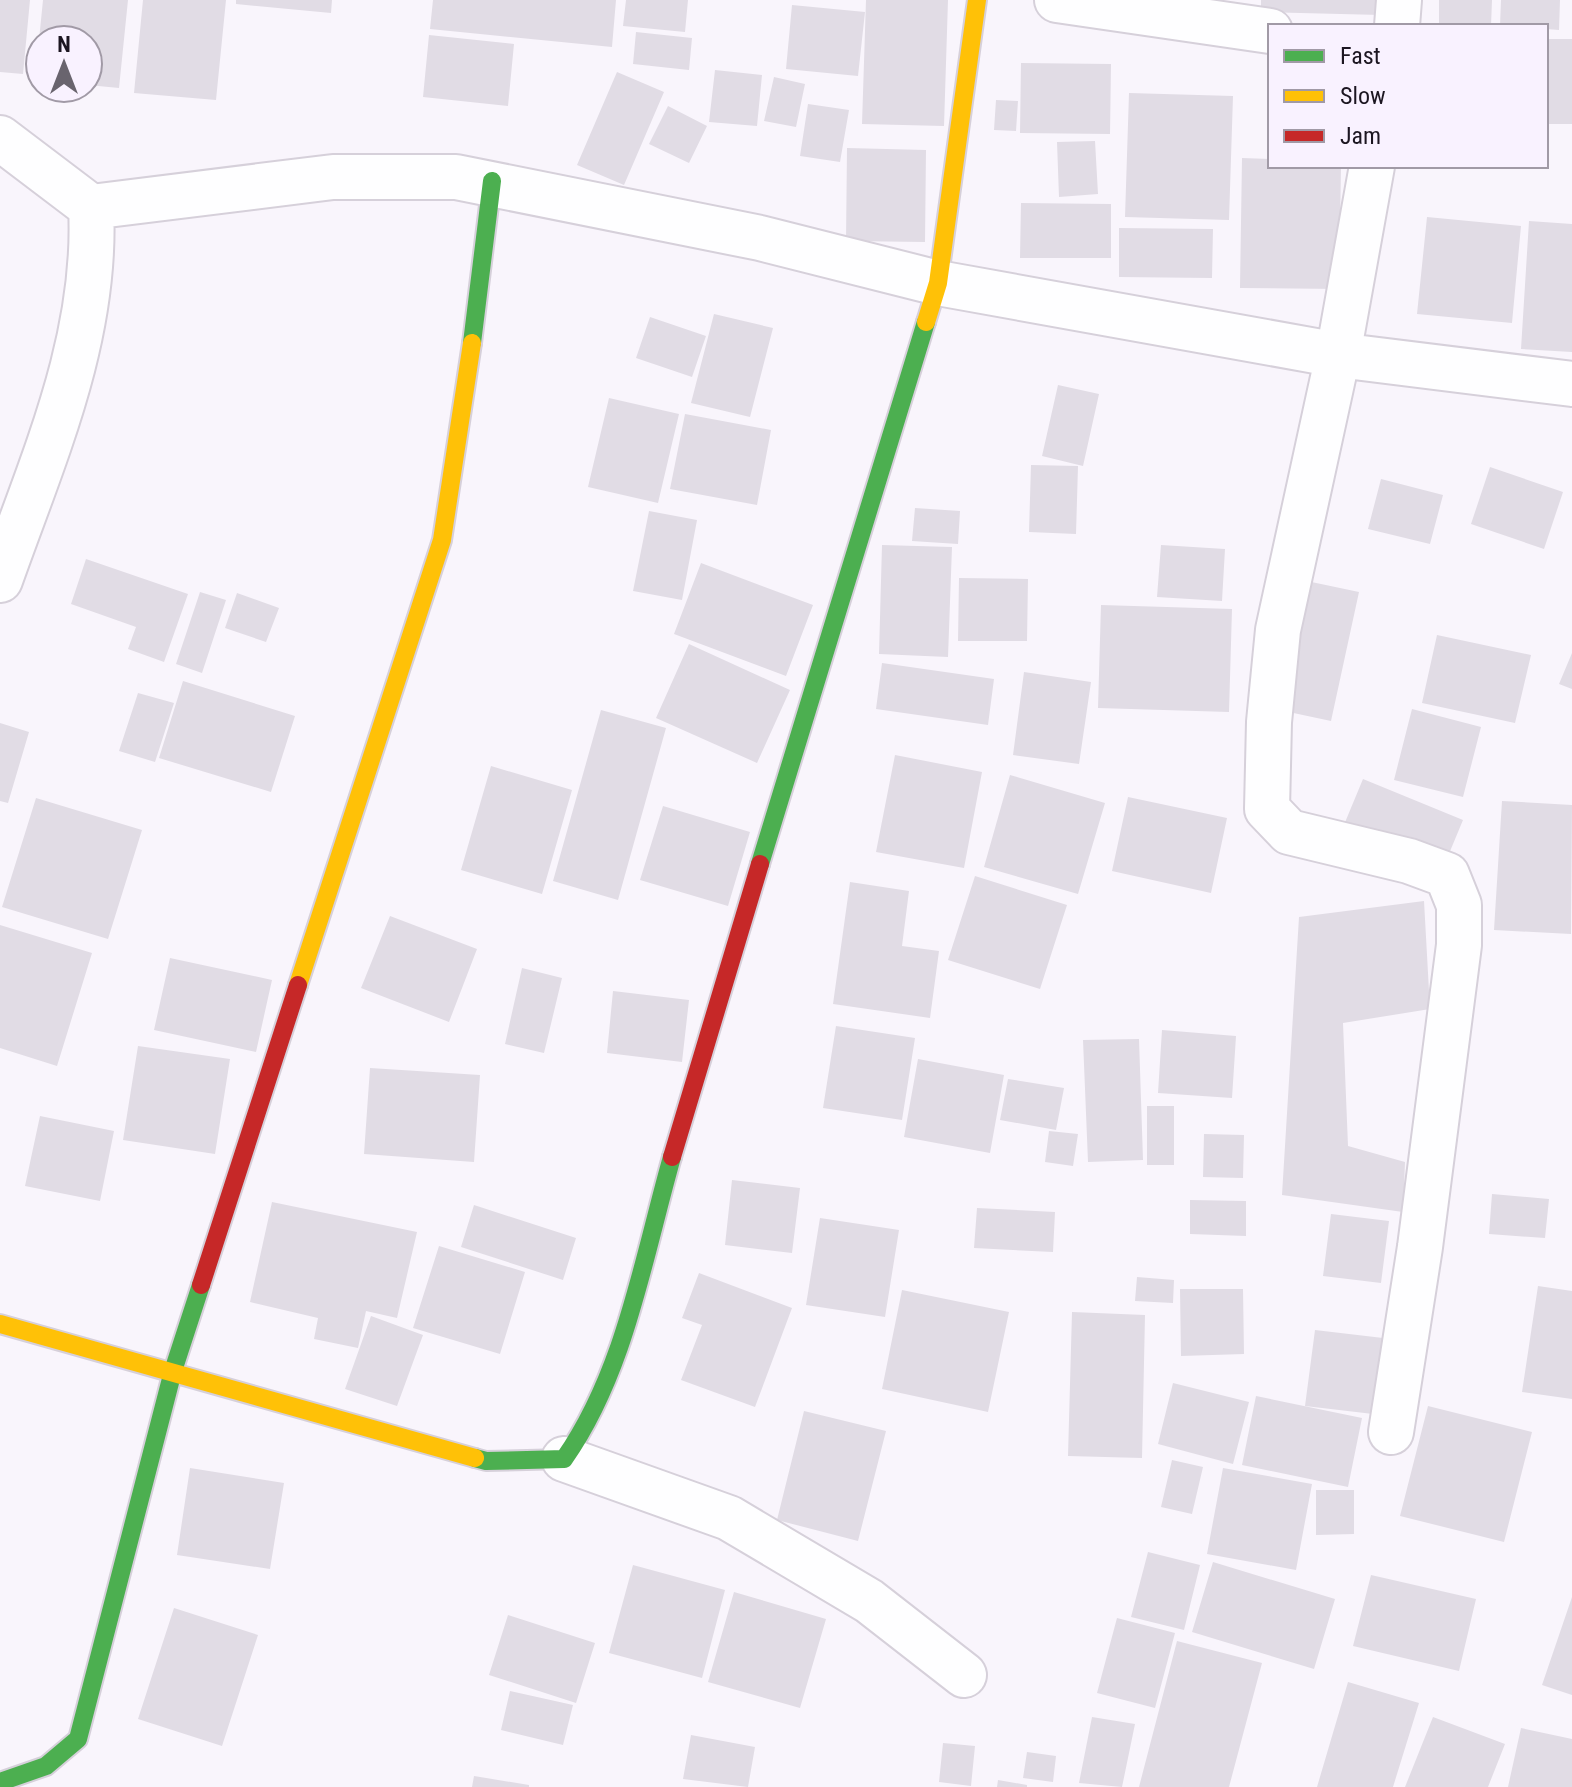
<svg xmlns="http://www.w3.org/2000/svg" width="1572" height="1787" font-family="'Roboto Condensed',sans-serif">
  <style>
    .building { fill: #e1dce5 }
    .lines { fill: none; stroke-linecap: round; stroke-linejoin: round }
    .street-casing { stroke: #d6d0da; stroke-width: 48 }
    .fast-casing { stroke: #d6d0da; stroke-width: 22 }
    .slow-casing { stroke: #d6d0da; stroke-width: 22 }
    .jam-casing { stroke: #d6d0da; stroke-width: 22 }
    .street { stroke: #fefeff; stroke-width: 44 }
    .fast { stroke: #4caf50; stroke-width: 18 }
    .slow { stroke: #ffc107; stroke-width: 18 }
    .jam { stroke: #c62828; stroke-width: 18 }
  </style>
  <rect width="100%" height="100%" fill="#f9f5fc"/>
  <!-- building -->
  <path class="building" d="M0,0H30L23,74L0,72Z
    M43,0H128L119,88L88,85V40H39Z
    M143,0H226L216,100L134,93Z
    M236,0H332L331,13L236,4Z
    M433,0H616L612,47L430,29Z
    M626,0H688L685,32L623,26Z
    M866,0H948L944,126L862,124Z
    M1261,0H1381V15L1261,12Z
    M1439,0H1492L1491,26H1439Z
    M1501,0H1560L1559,30L1546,29V26H1500Z
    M792,5L865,12L858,76L786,69Z
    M636,32L692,38L689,70L633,64Z
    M429,35L514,44L508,106L423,97Z
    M1546,39H1572V124H1546Z
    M38,57H40V81L36,80Z
    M1021,63L1111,64L1110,134L1020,133Z
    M715,70L762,75L757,126L709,122Z
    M617,72L664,92L624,185L577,165Z
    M774,77L805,84L796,127L764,121Z
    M1129,93L1233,96L1229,220L1125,217Z
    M996,100L1018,101L1016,131L994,130Z
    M808,104L849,110L840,162L800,156Z
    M668,106L707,126L689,163L649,144Z
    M1095,141L1098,194L1059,197L1057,142Z
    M847,148L926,150L925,242L846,241Z
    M1242,158L1270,159V166H1341L1339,289L1240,288Z
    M1021,203L1111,204V258H1020Z
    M1427,217L1521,226L1512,323L1417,314Z
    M1529,221L1572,224V352L1521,349Z
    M1119,228L1213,229L1212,278L1119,277Z
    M714,314L773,328L750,417L691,403Z
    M650,317L706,336L692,377L636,358Z
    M1058,385L1099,394L1083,466L1042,456Z
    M609,398L679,414L658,503L588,487Z
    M685,414L771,430L757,505L670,489Z
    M1031,465L1078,466L1076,534L1029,532Z
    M1490,467L1563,492L1544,549L1471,524Z
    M1381,479L1443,495L1430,544L1368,529Z
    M915,508L960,511L958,544L912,541Z
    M649,511L697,520L682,600L633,591Z
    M882,545L952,547L948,657L879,654Z
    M1161,545L1225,549L1222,601L1157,597Z
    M86,559L188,594L164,662L128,649L136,627L71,604Z
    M701,563L813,605L786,676L674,634Z
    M1283,576L1359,592L1331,721L1256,705Z
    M959,578L1028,579L1027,641H958Z
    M200,592L226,600L202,673L176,664Z
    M237,593L279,608L266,642L225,628Z
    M1101,605L1232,609L1229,712L1098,708Z
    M1437,635L1531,655L1515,723L1422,703Z
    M689,644L790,690L757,763L656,718Z
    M1572,653V689L1559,684Z
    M882,663L994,679L988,725L876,709Z
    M1024,672L1091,682L1079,764L1013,755Z
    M183,681L295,716L271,792L159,758Z
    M138,693L174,703L155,762L119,751Z
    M1412,709L1481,727L1463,797L1394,780Z
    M601,710L666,728L618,900L553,881Z
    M0,723L29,732L8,803L0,801Z
    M895,755L982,772L964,868L876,852Z
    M491,766L572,790L542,894L461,870Z
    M1010,775L1105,803L1078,894L984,867Z
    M1363,779L1463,820L1436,885L1336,844Z
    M1128,797L1227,818L1211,893L1112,871Z
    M36,798L142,830L108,939L2,907Z
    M1502,801L1572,805L1571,934L1494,930Z
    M663,806L750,832L728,906L640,880Z
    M975,876L1067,905L1040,989L948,960Z
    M850,882L909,891L902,946L939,951L930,1018L833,1004Z
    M1424,901L1430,1009L1343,1023L1348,1146L1405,1162L1403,1212L1282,1195L1299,917Z
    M390,916L477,949L449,1022L361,988Z
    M0,925L92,953L57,1066L0,1048Z
    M170,958L272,980L256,1052L154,1030Z
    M522,968L562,978L544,1053L505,1044Z
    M613,991L689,1000L682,1062L607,1053Z
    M836,1026L915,1038L902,1120L823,1108Z
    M1162,1030L1236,1036L1232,1098L1158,1093Z
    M1139,1039L1143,1160L1088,1162L1083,1040Z
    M138,1046L230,1059L215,1154L123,1140Z
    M918,1059L1004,1075L990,1153L904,1137Z
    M370,1068L480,1075L474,1162L364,1154Z
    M1008,1079L1064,1088L1056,1130L1000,1120Z
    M1147,1106H1174V1165H1147Z
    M40,1116L114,1131L100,1201L25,1186Z
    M1049,1131L1078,1134L1073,1166L1045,1162Z
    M1204,1134L1244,1135L1243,1178L1203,1177Z
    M732,1180L800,1188L792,1253L725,1245Z
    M1492,1194L1549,1199L1545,1238L1489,1234Z
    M1190,1200L1246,1201V1236L1190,1234Z
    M272,1202L417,1232L397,1318L366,1311L358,1348L314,1339L318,1318L250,1302Z
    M474,1205L576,1238L563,1280L461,1247Z
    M977,1208L1055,1212L1053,1252L974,1248Z
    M1331,1214L1389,1221L1381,1283L1323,1276Z
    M820,1218L899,1230L885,1317L806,1305Z
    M439,1246L525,1272L500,1354L413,1328Z
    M699,1273L792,1308L755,1407L681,1380L702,1325L682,1318Z
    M1137,1277L1174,1280L1173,1303L1135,1301Z
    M1538,1286L1572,1291V1399L1522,1392Z
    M1180,1289H1243L1244,1354L1181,1356Z
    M902,1290L1009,1312L988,1412L882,1389Z
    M1072,1312L1145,1315L1142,1458L1068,1456Z
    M371,1316L423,1335L397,1406L345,1389Z
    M1315,1330L1383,1338L1373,1414L1305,1406Z
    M1173,1383L1249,1402L1233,1464L1158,1444Z
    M1256,1396L1362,1418L1348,1487L1242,1465Z
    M1428,1406L1532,1432L1504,1542L1400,1516Z
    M804,1411L886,1431L858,1541L777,1520Z
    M1172,1460L1203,1467L1192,1514L1161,1507Z
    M190,1468L284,1483L270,1569L177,1555Z
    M1223,1468L1312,1484L1296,1570L1207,1554Z
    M1316,1490H1354V1534L1316,1535Z
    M1148,1552L1200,1565L1184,1630L1131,1617Z
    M1213,1562L1335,1599L1314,1669L1192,1632Z
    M633,1565L725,1590L702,1678L609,1653Z
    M1371,1575L1476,1599L1459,1671L1353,1646Z
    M734,1592L826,1619L800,1708L708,1682Z
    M1572,1597V1695L1542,1685Z
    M174,1608L258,1635L222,1746L138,1719Z
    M508,1615L595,1643L576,1703L489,1675Z
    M1117,1618L1175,1633L1155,1708L1097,1693Z
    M1177,1641L1262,1663L1229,1787H1139Z
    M1348,1682L1419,1703L1393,1787H1317Z
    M510,1691L573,1705L563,1745L501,1730Z
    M1092,1717L1135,1724L1122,1787L1079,1783Z
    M1433,1717L1505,1744L1488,1787H1405Z
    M1521,1728L1572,1739V1787H1508Z
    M691,1735L755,1747L748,1787L683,1779Z
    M943,1743L975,1746L971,1786L939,1782Z
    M1027,1752L1056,1756L1053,1782L1023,1778Z
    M474,1776L529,1785V1787H472Z
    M998,1780L1027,1785V1787H997Z"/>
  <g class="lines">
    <!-- street casing -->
    <g class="street-casing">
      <path id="street" d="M1057,0L1270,31
        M1397,26L1399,0
        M0,138L91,207L333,177H456L760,238L938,283L1338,355L1572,384
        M1372,166L1338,355L1278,630L1269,722L1267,809L1289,832L1409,861L1447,875L1459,905V945L1420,1247L1391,1432
        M0,580C43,458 98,338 91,207
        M564,1459L729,1518L869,1601L964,1675"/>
    </g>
    <!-- fast casing -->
    <g class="fast-casing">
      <path id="fast" d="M472,343L492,181
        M760,864L926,322
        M475,1458L486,1461L564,1459C625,1372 643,1259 672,1157
        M0,1782L46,1766L78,1739L173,1371L201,1285"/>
    </g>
    <!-- slow casing -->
    <g class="slow-casing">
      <path id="slow" d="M926,322L938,283L977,0
        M298,985L442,540L472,343
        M0,1324L475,1458"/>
    </g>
    <!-- jam casing -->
    <g class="jam-casing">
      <path id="jam" d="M672,1157L760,864
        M201,1285L298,985"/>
    </g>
    <!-- street -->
    <use href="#street" class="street"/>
    <!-- fast -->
    <use href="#fast" class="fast"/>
    <!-- slow -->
    <use href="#slow" class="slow"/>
    <!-- jam -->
    <use href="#jam" class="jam"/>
  </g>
  <!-- legend -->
  <rect x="1268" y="24" width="280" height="144" fill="#f9f2ff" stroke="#a19aa6" stroke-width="2"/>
  <rect x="1284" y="50" width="40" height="12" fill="#4caf50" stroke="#a19aa6" stroke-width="2"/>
  <text x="1340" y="64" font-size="24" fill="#1c1621">Fast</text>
  <rect x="1284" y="90" width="40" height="12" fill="#ffc107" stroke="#a19aa6" stroke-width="2"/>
  <text x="1340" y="104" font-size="24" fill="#1c1621">Slow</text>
  <rect x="1284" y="130" width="40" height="12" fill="#c62828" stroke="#a19aa6" stroke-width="2"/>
  <text x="1340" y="144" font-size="24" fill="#1c1621">Jam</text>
  <!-- north arrow -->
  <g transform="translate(64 64)"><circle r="38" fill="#f9f2ff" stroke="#a19aa6" stroke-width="2"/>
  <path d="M0-6L14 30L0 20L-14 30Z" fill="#69646e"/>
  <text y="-12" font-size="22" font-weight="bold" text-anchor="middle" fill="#1c1621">N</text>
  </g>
</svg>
